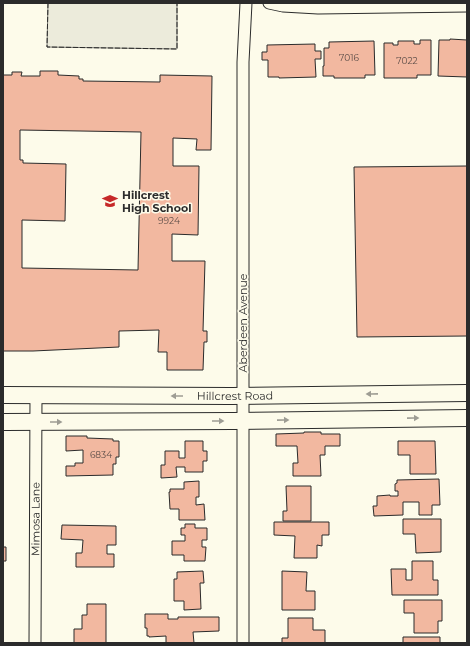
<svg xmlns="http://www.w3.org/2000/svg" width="470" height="646" font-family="Montserrat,sans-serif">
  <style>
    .green { fill: #ecebdb; stroke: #74746e }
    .building { fill: #f2b8a0; stroke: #2b2b2b; fill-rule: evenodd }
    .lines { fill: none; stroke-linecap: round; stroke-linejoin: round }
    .minor-casing { stroke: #2b2b2b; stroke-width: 13 }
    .secondary-casing { stroke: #2b2b2b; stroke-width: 18 }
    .minor { stroke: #fdfbea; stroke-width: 11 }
    .secondary { stroke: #fdfbea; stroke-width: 16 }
    .fence { stroke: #2b2b2b; stroke-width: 1; stroke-dasharray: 5 2; stroke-linecap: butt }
    .oneway { fill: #9e9d94 }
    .labels { text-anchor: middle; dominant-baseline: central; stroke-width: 3; stroke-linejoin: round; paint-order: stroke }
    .number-label { font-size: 9px; fill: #5d4e48 }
    .poi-label { font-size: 11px; font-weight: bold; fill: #2b2b2b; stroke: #fdfbea; text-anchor: start }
    .street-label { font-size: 11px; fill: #2b2b2b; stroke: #fdfbea }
  </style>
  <rect width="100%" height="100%" fill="#fdfbea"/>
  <!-- green -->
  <path class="green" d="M48,3H177V49L47,47Z"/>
  <!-- building -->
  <path class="building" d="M450,39L467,40V77L438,76L439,40H450Z
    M420,40H431V75H417V78H384V43H393V45H398V41H414V44H420Z
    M374,41L375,75H365V78H334V76H323V66H324V48H329V42Z
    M315,44V51H321V59H315L316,77L279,78V77H268V60H262V52H267V45Z
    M40,71H58V75L79,76V79H83V81L160,82V75L212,76L211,150H196L197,139L173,138V166H199L198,235L172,234V261H205L203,331H207V342H204L203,370H167V352H158L159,330L119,331V347L33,351H3V75H12V72H22L21,76H40ZM20,130L141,132L138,270L22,268V220L65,221L66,164L23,163V160H20Z
    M467,166V336L357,337L354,167Z
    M304,432H321V434H340V446H325V455H320L321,476H293V463H298L297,446H276V434L304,433Z
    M66,436H87V438L113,439V441H119V457H116V464H113V475L66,476V466H75V463H83V450L66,451Z
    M185,441H203V451H207V461H203V472H185V467H176L177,477L161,478V465H165V451H179V458H185Z
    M398,441H435L436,474H410V455H398Z
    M439,479L440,505H432V515H419V502H403V515L374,516L373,506H377V496L390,495V496H398V491H395V484L397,483V480Z
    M199,481V497H196V505L204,504L205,520H179V509H170L169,492H170V489H184V482Z
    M286,486H311V521H283V511H287Z
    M403,519H441V552L416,553L415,534H403Z
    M274,522H329V535H322V546L317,545V558H294L295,536L274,535Z
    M185,524H195V528H207V540H202V547H206L205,561H184V555H172V541H185V535H181V528H185Z
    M62,525L116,526V545H107V554H114V567H76V553H82L83,540L61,539Z
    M3,547H6V561H3Z
    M412,561H433V580H438V595H392L391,569H406V580H412Z
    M203,571L204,583H200L201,609L184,610V601H174V579H177V572Z
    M282,571L307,572L306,591H315V610H282Z
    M404,600H442V621H438V633H414V613H404Z
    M87,604H106V643H74V629H82V615H87Z
    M145,614H168V619H178V617H219V631L193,632L194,643H166V636L149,637V636H147V628H145Z
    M288,618H313V630H325V643H282V638H288Z
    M403,637H440V643H403Z"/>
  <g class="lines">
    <!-- minor casing -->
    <g class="minor-casing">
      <g id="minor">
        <path d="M269,3L283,6L318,8L467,6"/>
        <path id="s1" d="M35,643L36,395"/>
        <path d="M243,643V62L246,3"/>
      </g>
    </g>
    <!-- secondary casing -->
    <g class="secondary-casing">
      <g id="secondary">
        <path id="s2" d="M3,395L231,396L467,393"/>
        <path d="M3,422L233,421L467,418"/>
      </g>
    </g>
    <!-- minor -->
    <use href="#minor" class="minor"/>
    <!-- secondary -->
    <use href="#secondary" class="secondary"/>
    <!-- fence -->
    <path class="fence" d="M48,3L47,47L177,49V3"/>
  </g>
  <!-- one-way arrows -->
  <defs><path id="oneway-solid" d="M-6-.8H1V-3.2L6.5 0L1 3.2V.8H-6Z"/></defs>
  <g class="oneway">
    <use href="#oneway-solid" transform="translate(372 394) rotate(179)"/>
    <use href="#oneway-solid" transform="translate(177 396) rotate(-180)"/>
    <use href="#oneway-solid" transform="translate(413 418) rotate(-1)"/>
    <use href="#oneway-solid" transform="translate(283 420) rotate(-1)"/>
    <use href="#oneway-solid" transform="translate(218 421)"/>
    <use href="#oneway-solid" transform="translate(56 422)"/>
  </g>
  <!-- icons -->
  <defs>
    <g id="school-bare" transform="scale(1.2)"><path d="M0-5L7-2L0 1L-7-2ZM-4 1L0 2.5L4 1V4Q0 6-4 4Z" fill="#c62828" stroke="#fdfbea" stroke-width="2.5" paint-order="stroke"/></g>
  </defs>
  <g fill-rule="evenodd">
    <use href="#school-bare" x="110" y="201"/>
  </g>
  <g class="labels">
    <!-- number labels -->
    <g class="number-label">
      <text x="349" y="57">7016</text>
      <text x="407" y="60">7022</text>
      <text x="169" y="220">9924</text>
      <text x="101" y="454">6834</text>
    </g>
    <!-- poi labels -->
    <g class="poi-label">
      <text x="122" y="195">Hillcrest<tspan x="122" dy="13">High School</tspan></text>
    </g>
    <!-- street labels -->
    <g class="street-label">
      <text transform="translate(243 323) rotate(-90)">Aberdeen Avenue</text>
      <text stroke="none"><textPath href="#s2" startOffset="232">Hillcrest Road</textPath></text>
      <text stroke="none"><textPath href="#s1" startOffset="124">Mimosa Lane</textPath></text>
    </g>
  </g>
  <!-- border -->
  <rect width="470" height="646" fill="none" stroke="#2b2b2b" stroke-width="8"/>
</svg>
